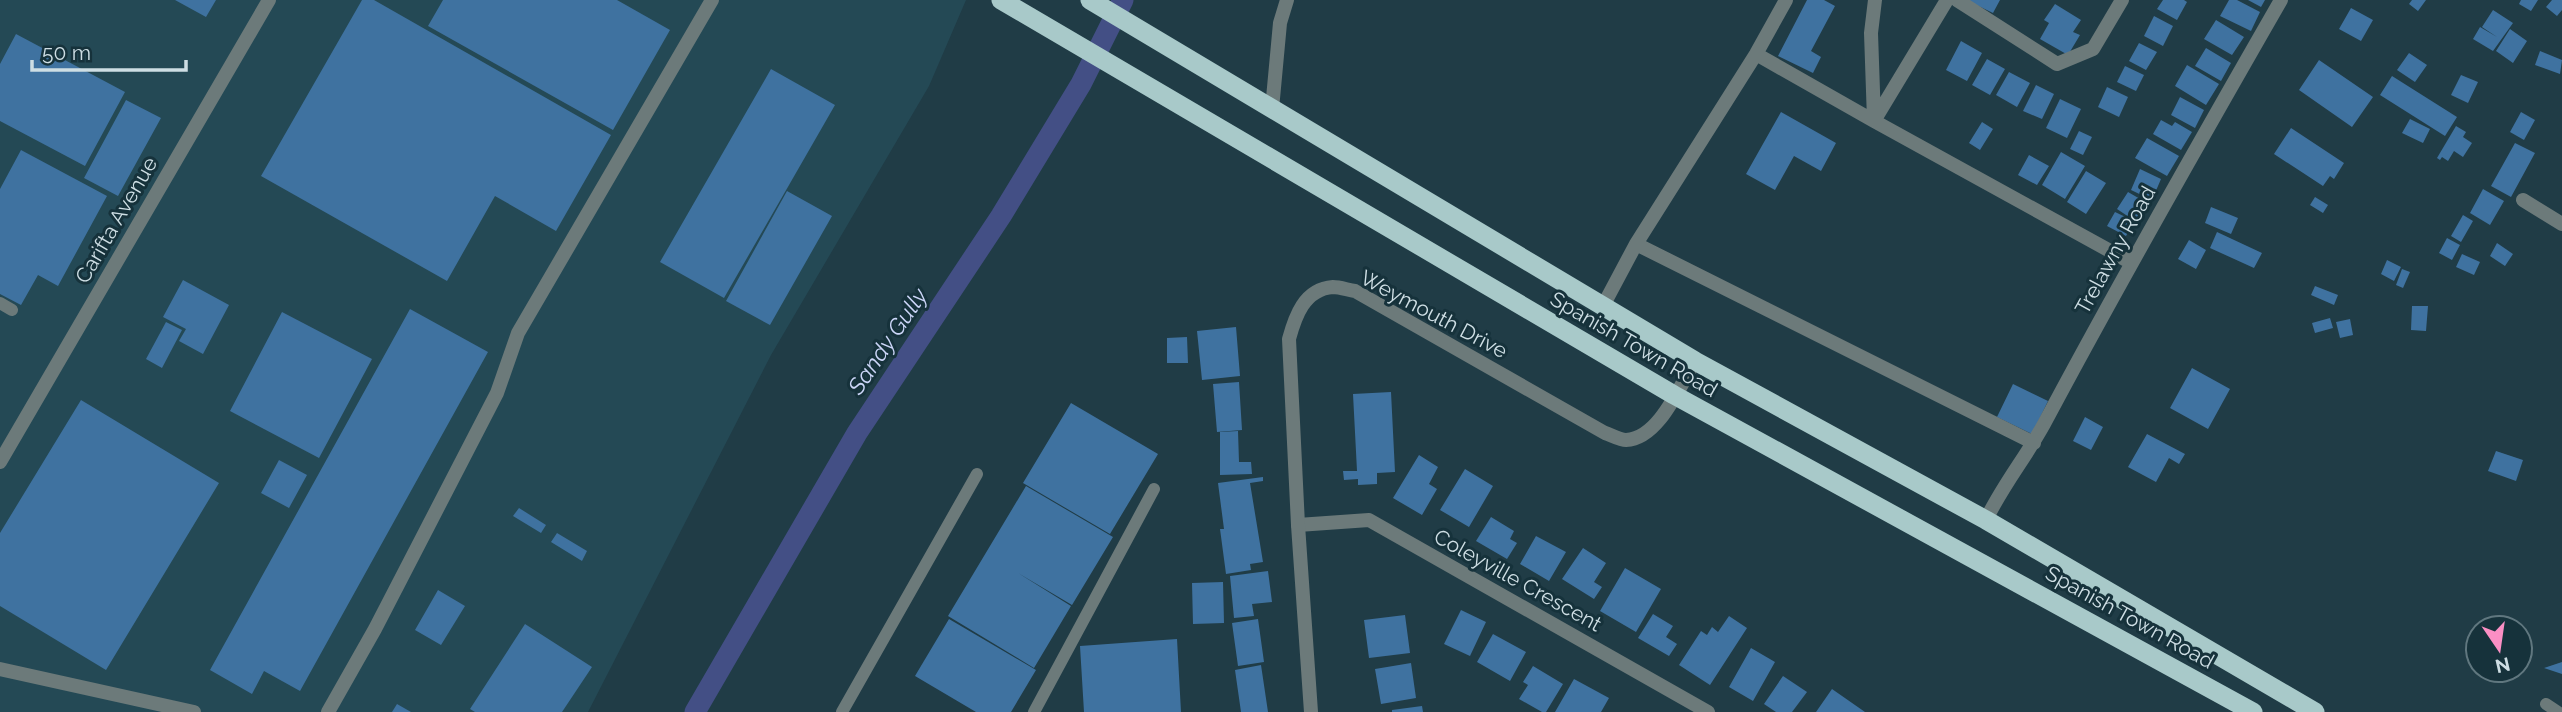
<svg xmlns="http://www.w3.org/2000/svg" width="2562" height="712" font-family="Raleway,sans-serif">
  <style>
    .built { fill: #244955 }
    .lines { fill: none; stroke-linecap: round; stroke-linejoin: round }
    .canal { stroke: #434f85; stroke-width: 21 }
    .building { fill: #3f72a0 }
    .service { stroke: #6c7a7a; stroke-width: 12 }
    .minor { stroke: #6c7a7a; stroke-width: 14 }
    .tertiary { stroke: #6c7a7a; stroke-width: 14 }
    .trunk { stroke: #a8c9c9; stroke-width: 19 }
    .labels { text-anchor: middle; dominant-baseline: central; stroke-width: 6; stroke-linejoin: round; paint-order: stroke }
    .street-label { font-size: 21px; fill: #cedee4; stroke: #16323b }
    .water-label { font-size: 23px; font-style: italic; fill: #ccd6f8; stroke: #16323b }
  </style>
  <rect width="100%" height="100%" fill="#203c46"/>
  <!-- built -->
  <path class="built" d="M0,0H966L929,86L771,355L588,712H0Z"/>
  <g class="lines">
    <!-- canal -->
    <path class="canal" d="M695,712L857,433L1001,216L1081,84L1123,0"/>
  </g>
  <!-- building -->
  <path class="building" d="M175,0H216L206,17Z
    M362,0H374L611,135L556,231L495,196L447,281L261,176Z
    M443,0H617L670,30L613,130L428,26Z
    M1807,0H1824L1835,6L1811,51L1821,57L1813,73L1778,56Z
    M1966,0H2000L1993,13Z
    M2163,0H2184L2187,2L2177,20L2157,9Z
    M2229,0H2237L2260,12L2251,31L2220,16Z
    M2248,0H2265L2261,7Z
    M2412,0H2426L2418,11L2409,4Z
    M2521,0H2538L2531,11L2519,4Z
    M2552,0H2562V10L2557,16L2546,7Z
    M2055,4L2081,20L2073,32L2080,35L2068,55L2040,39L2049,23L2044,20Z
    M2351,8L2373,20L2361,41L2339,29Z
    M2493,10L2513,23L2493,51L2473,39L2480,27L2497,37L2482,27Z
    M2154,16L2173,26L2163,46L2144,36Z
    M2216,20L2244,37L2232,55L2204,39Z
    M2510,29L2527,41L2513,63L2496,51Z
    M16,34L125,92L85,166L0,121V64Z
    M1961,41L1982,53L1967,81L1946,70Z
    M2139,43L2157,52L2146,70L2129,61Z
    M2206,48L2231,63L2221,81L2195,66Z
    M2540,51L2562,60L2560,74L2535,65Z
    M2409,53L2427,65L2415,82L2397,70Z
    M1987,59L2005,69L1990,95L1972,85Z
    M2319,60L2373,97L2352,127L2299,90Z
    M2187,65L2219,84L2206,105L2175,86Z
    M2125,66L2144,75L2136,91L2117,82Z
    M771,69L835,105L724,298L660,262Z
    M2009,72L2030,83L2017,107L1996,95Z
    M2461,75L2478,82L2468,103L2451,95Z
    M2392,76L2457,117L2445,136L2380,95Z
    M2036,85L2054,94L2042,119L2023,111Z
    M2107,87L2128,97L2119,117L2098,107Z
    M2180,97L2204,110L2195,128L2171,115Z
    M2060,99L2081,109L2067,138L2046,128Z
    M126,100L161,118L118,196L84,178Z
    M1781,112L1836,143L1821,171L1794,156L1775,190L1746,174Z
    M2521,112L2535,120L2524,140L2510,132Z
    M2410,119L2430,129L2423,143L2402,133Z
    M2161,120L2172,126L2175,122L2192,132L2181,150L2153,134Z
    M1982,122L1993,129L1980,150L1969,143Z
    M2456,126L2466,132L2463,137L2472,143L2463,157L2454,151L2448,161L2442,157L2440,160L2437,158Z
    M2291,128L2344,163L2334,179L2330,176L2323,186L2274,154Z
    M2079,131L2092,137L2083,155L2070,149Z
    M2147,138L2179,156L2167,176L2135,158Z
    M2515,143L2535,153L2511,197L2491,186Z
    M21,150L107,196L58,286L38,275L21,305L0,294V189Z
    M2061,152L2085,166L2065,199L2042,185Z
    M2029,155L2049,166L2037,185L2018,175Z
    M2140,169L2161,179L2152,200L2131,190Z
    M2086,171L2106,183L2086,214L2067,202Z
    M2483,189L2504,201L2490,225L2470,213Z
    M787,191L832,216L770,325L726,301Z
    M2128,192L2147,203L2135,221L2117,209Z
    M2315,197L2328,205L2323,213L2310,205Z
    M2211,207L2238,218L2231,234L2205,223Z
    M2115,212L2134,221L2126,236L2107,226Z
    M2463,215L2473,221L2461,242L2451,236Z
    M2217,232L2262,253L2254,268L2210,248Z
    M2447,238L2460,245L2452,260L2439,253Z
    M2189,240L2206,250L2196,269L2178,259Z
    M2497,243L2513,254L2505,266L2490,256Z
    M2462,254L2480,262L2474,275L2456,267Z
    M2387,260L2401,267L2394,281L2381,274Z
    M2402,269L2410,272L2403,288L2396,285Z
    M183,280L229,305L203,354L179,341L186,329L163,317Z
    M2315,286L2338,295L2334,305L2311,295Z
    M2412,306H2428L2426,331L2411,330Z
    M410,309L488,352L300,691L264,671L252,694L210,670Z
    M282,312L372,359L319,458L230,411Z
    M2330,318L2333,328L2315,333L2312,323Z
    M2350,319L2353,335L2340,338L2336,322Z
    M166,322L182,330L162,368L146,359Z
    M1236,327L1240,376L1202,380L1197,331Z
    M1187,337L1188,363H1167V338Z
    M2192,368L2230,389L2208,429L2170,408Z
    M1239,382L1242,430L1217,432L1213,384Z
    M2013,384L2048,401L2032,434L1997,417Z
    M1391,392L1395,472L1377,473V484L1358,485V479L1344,480L1343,471H1357L1353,394Z
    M81,400L219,483L106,670L0,606V533Z
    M1071,403L1158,454L1110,534L1023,483Z
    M2085,417L2103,427L2091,450L2073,441Z
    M1238,431L1239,462H1251L1252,474L1220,475V432Z
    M2147,434L2185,454L2179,464L2169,458L2156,482L2128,467Z
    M2496,451L2523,460L2516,481L2488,471Z
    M1419,455L1438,467L1429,484L1437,489L1422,515L1393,498Z
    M279,460L307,475L289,508L261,493Z
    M1465,469L1493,486L1469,527L1440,510Z
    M1263,477V481L1250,483L1263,562L1250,564L1251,570L1226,574L1220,529H1224L1218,483Z
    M1026,486L1113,537L1072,605L1018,573L1071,606L1034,668L948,616Z
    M519,508L546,525L541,533L513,516Z
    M1491,517L1514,531L1510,539L1517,543L1507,559L1476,541Z
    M557,533L587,551L582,561L551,542Z
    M1536,536L1566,552L1549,581L1520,564Z
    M1583,548L1606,563L1594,582L1602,587L1594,599L1562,579Z
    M1625,568L1661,589L1636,632L1600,611Z
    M1268,571L1272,602L1252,604L1254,616L1234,618L1230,576Z
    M1223,582L1224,623L1193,624L1192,583Z
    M438,590L465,606L441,645L415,630Z
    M1461,610L1486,622L1470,656L1444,644Z
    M1653,614L1673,626L1666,637L1677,644L1669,656L1638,638Z
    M1405,615L1410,653L1369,658L1364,620Z
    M1729,616L1747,628L1710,685L1679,665L1701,631L1707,635L1712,627L1718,632Z
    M949,619L1036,670L1011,712H976L915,676Z
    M1258,619L1264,662L1238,666L1232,623Z
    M525,624L592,667L562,712H475L470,709Z
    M1493,634L1526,652L1510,681L1477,662Z
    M1177,639L1181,712H1084L1080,646Z
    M1751,648L1775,662L1753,701L1729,687Z
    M2562,662V674L2544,668Z
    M1411,663L1416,698L1381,704L1375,669Z
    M1261,665L1268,712H1241L1235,670Z
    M1533,666L1563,684L1546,712H1542L1519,699L1528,685L1523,682Z
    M1783,676L1807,692L1792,712H1776L1764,704Z
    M1574,679L1609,698L1601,712H1555Z
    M1832,689L1865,712H1816Z
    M397,704L411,712H392Z
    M1422,706L1423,712H1392V710Z"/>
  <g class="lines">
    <!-- service -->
    <path class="service" d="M0,303L12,310
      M2546,704L2558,712
      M842,712L977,474
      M1034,712L1154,489"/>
    <!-- minor -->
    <path class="minor" d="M1957,0L2057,64L2093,49L2122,0
      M1756,54L1874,121L2130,262
      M1272,109L1280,23L1287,0
      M1874,120L1871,33L1875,0
      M1874,121L1947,0
      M2523,200L2562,224
      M1636,244L2034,443
      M1603,306L1636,244L1756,54L1786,0
      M0,462L269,0
      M1986,520C2002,486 2026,457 2044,424C2120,281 2200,141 2281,0
      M1298,525L1369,520L1708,712
      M0,669L194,712
      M328,712L375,629L497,393L518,333L712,0"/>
    <!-- tertiary -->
    <path class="tertiary" d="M1311,712L1298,525L1289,339C1295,317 1304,289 1333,287C1340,287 1348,290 1355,291L1605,433C1611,435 1620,440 1626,440C1659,439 1680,385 1695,361"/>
    <!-- trunk -->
    <path class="trunk" d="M1001,0L1674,395L2253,712
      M1090,0L1695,361L1986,520L2315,712"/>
  </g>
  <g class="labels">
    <!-- street labels -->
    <g class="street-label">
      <text transform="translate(116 220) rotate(-60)">Carifta Avenue</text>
      <text transform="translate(2115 250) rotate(-61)">Trelawny Road</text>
      <text transform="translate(1434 314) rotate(28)">Weymouth Drive</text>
      <text transform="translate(1634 344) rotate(30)">Spanish Town Road</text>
      <text transform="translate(1518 580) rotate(29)">Coleyville Crescent</text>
      <text transform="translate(2130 617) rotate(29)">Spanish Town Road</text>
    </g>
    <!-- water labels -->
    <g class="water-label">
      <text transform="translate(887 341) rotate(-56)">Sandy Gully</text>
    </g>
  </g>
  <!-- north arrow -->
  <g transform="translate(2499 649) rotate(167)"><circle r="33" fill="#16323b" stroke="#60777f" stroke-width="2"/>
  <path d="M0-5L12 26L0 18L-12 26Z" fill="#fb8fc4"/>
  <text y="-10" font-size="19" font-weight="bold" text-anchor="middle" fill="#cedee4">N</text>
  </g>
  <!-- scale -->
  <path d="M32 60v10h154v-10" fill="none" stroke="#cedee4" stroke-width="3.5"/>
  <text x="42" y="60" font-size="21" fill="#cedee4" stroke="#16323b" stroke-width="5" paint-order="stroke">50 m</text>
</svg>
